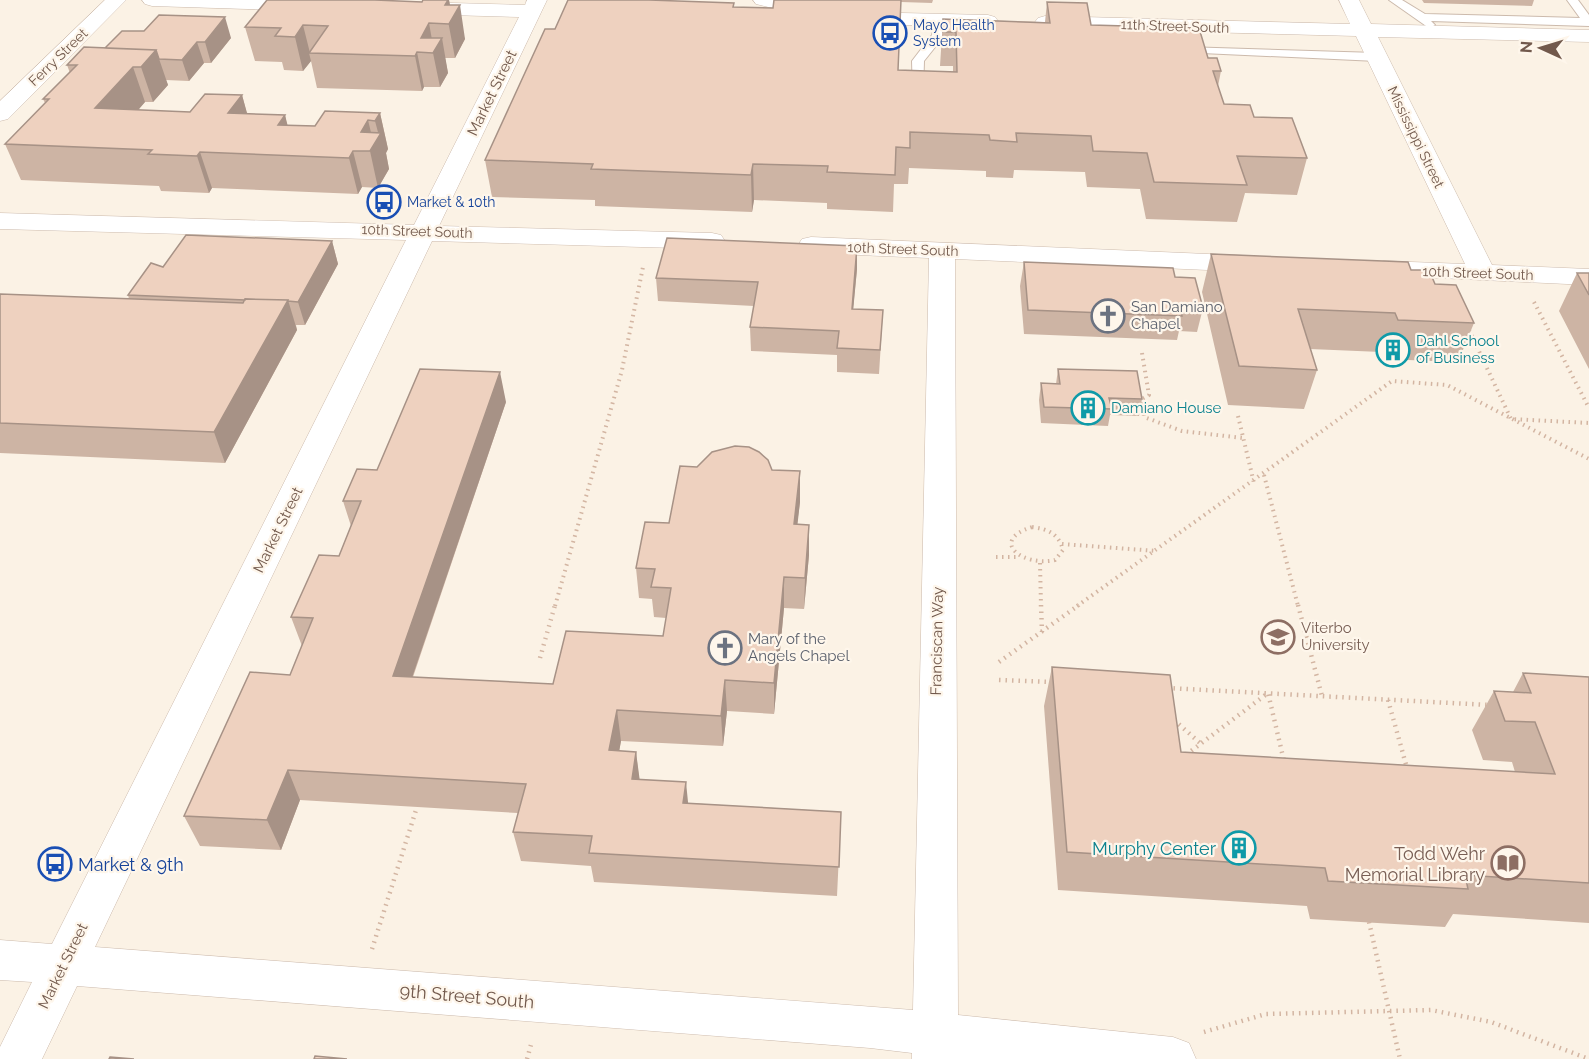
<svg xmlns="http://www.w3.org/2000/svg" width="1589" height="1059" font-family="Raleway,sans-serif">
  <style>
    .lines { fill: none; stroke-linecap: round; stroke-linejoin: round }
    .lane-casing { stroke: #ccbaac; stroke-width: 2 }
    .street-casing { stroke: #ccbaac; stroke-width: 1 }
    .path-far1 { stroke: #d3b5a2; stroke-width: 4; stroke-dasharray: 1.5 4.5; stroke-linecap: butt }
    .path { stroke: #d3b5a2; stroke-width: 4.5; stroke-dasharray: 1.5 5; stroke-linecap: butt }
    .lane { fill: #fff; fill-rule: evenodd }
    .street { fill: #fff; fill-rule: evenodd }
    .wall { fill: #cdb4a4 }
    .shaded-wall { fill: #a79286 }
    .building { fill: #eed1bf; stroke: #a79286; stroke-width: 1.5 }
    .labels { text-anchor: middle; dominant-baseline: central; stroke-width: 4.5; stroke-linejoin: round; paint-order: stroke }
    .far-transit-label { font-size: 14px; fill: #164399; stroke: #fef6eb; text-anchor: start }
    .far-street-label { font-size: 14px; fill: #72594c; stroke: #fef6eb }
    .street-label { font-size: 15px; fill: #72594c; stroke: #fef6eb }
    .worship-label { font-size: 15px; fill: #5b616d; stroke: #fef6eb; text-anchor: start }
    .culture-label { font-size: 15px; fill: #0d838f; stroke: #fef6eb; text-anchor: start }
    .education-label { font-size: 15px; fill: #785e54; stroke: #fef6eb; text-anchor: start }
    .near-culture-label { font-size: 18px; fill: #0d838f; stroke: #fef6eb; text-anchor: end }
    .near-education-label { font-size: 18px; fill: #785e54; stroke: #fef6eb; text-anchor: end }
    .near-transit-label { font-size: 18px; fill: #164399; stroke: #fef6eb; text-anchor: start }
    .near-street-label { font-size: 18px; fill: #72594c; stroke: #fef6eb }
  </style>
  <rect width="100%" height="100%" fill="#fbf2e5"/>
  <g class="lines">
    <!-- lane casing -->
    <g class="lane-casing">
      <path id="lane" d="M1389,0H1402L1425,14L1580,18L1567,0H1578L1589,15V26L1431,21L1435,25L1429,28Z
        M935,18L945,20L944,36L924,61L923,93L913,96L912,61L932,35Z
        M1184,47L1377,53L1383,57L1377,61L1180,52V48Z"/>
    </g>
    <!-- street casing -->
    <g class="street-casing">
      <path id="street" d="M105,0H126L8,119L0,121V101Z
        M142,0H313L319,5L316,9L309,11L152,6L145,4Z
        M527,0H547L439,226L712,233L721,235L725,241L721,247L712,249L432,241L95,947L913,1010L929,258L811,253L802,251L798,245L802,239L811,237L1254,256L1263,258L1267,264L1263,270L1254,272L955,259L958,1015L1173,1037L1189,1043L1196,1059H912V1053L870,1048L77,986L42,1059H0V1047L32,982L0,980V940L52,944L406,240L0,229V213L414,225L519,17L414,14L407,12L404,8L407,4L414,2L525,5Z
        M753,0H789L859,12L988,15L995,17L998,21L995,25L988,27L859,24L818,19L756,4Z
        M1339,0H1359L1371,24L1589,30V42L1378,37L1492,265L1589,269V285L1375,275L1371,269L1375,263L1384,261L1465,264L1356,36L1045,28L1038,26L1035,22L1038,18L1045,16L1350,24Z"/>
    </g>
    <!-- path-far1 -->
    <path class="path-far1" d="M1534,302L1589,408
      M1469,330L1511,419L1589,423
      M1142,353L1149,395L1142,399L1144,417L1182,431L1243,438
      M1238,416L1254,483
      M1264,475L1298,606
      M1032,527C1048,529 1059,534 1063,550L1055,560C1023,567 988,541 1032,527Z
      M1062,544L1157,551
      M996,557H1019
      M1040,563L1041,606
      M555,606L622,370L643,267
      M1077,606L1392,381L1447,385L1589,459"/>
    <!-- path -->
    <path class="path" d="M1041,605L1042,632
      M1298,605L1322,696
      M540,658L555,605
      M999,662L1079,605
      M999,680L1052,682
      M1167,688L1489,705
      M1388,700L1407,768
      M1174,720L1200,743
      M1192,757L1191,751L1268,693L1284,761
      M1369,922L1400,1059
      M372,949L417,807
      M1204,1032L1266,1014L1431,1010L1491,1022L1589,1059
      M527,1059L532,1041"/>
    <!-- lane -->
    <use href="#lane" class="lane"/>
    <!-- street -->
    <use href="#street" class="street"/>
  </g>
  <!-- wall -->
  <path class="wall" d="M423,0H449L450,5L465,39L455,58H445L448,73L440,87H424L422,91L317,88L311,61L303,71L284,70L282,62L255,61L245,27L422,2Z
    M774,0H933L932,3L901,2L898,70L953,72V66H940L943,19L1045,22L1047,2L1091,25L1208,58L1221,71L1218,86L1224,104L1254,117L1307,158L1297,195L1245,193L1237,222L1146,219L1140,189L1087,187L1085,172L1014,170L1013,178L986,177V171L909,168L908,184H894L893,212L827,209V203L754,200L752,212L595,206V200L492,197L485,160L555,29L734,7L773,8Z
    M1422,0H1534L1532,6L1424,3Z
    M231,38L211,63H204L189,81L166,80L168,85L153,102H145L138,110L190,112L242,95L247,114L285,115L287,125L315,126L380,113L388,149L386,153L389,169L378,188L362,187L358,194L212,188L209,193L161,191L159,186L21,180L5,144L45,103L43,99L70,73L67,65L105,48Z
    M332,241L338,264L305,325H296L297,330L225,463L0,453V294L129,299L128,295L163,267Z
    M1211,254L1411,270L1435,284L1474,323L1458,362L1383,359L1381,352L1310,349L1317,370L1304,409L1228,405L1202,292Z
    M1024,262L1175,277L1203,308L1197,332L1179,331L1177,340L1024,334L1020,286Z
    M857,269L853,309L883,310L879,374L837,372V355L751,351L750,327L754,306L658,301L656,278Z
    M1577,273H1589V369L1559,311Z
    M1058,369L1142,399L1139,416L1110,415L1108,426L1041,423L1039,400L1041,383L1056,384Z
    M506,402L413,677L553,684L663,636L666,618L654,617L652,599L639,598L636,568L669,523L772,470L800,502L797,524L809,555L804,609L784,608L774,714L727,711L723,746L621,741L619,751L636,752L639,779L688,803L841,812L837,896L594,882L591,866L521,861L513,832L518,813L300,800L281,850L200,846L184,816L290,675L302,646L291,617L339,556L351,526L343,501L377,470Z
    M1052,667L1181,752L1515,772L1512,762L1483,760L1472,730L1494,691L1513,692L1523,673L1589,677V923L1453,914L1445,927L1310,919L1307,906L1058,890L1044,706Z"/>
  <!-- shaded-wall -->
  <path class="shaded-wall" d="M448,0H449L452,18L460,5L465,39L455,58L445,5Z
    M225,17L231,38L211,63L205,42Z
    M429,23L434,51L442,38L448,73L440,87L433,53L421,38Z
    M303,25L310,53H309L311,61L303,71L295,37Z
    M197,42L204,63L189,81L182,60Z
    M156,50L168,85L153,102L141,67Z
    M417,52L424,87L422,91L415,56Z
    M133,67L145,102L109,144L95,108Z
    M242,95L252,131L228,113Z
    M380,113L388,149L386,153L389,169L378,188L370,151L361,132L368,120L374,145L379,136L375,121Z
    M285,115L294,151L278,125Z
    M353,151L362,187L358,194L349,158Z
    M200,152L212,188L209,193L197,156Z
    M753,164L754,200L752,212L751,175Z
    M332,241L338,264L305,325L298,302Z
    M857,246V269L851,333L852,309Z
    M288,300L297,330L225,463L214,432Z
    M500,372L506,402L402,707L393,676Z
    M800,471V502L794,555V524Z
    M809,525V555L804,609L805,578Z
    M784,577V608L774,714V683Z
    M725,680L727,711L723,746L721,716Z
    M617,710L621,741L614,780L609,750Z
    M636,752L640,782L632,779Z
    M288,770L300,800L281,850L267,820Z
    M686,782L689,812L683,803Z"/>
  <!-- building -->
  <path class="building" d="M267,0H375L422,2L423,0H448L445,5H460L449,24L429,23L421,38H442L433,53L417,52L415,56L309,53L328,26L303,25L295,37L275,36L281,28L245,27Z
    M568,0H649L734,3L733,7L773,8L774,0H901L898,70L957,72L956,32H943V19L1050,23L1047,2L1087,3L1091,25L1199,28L1208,58H1217L1221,71H1213L1224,104L1250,105L1254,117L1292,118L1307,158L1237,156L1247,185L1154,182L1147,153L1093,151L1091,136L1016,133L1017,142L990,140L989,135L910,132V148L896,147L895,175L827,172L828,166L753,164L751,175L591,169L593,164L485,160L545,29H555Z
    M159,15L225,17L205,42H197L182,60L159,59L156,50L105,48L122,31H144Z
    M84,47L156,50L141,67H133L95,108L190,112L205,94L242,95L228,113L285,115L278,125L315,126L325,111L380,113L375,121L368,120L361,132L381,133L370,151H353L349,158L200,152L197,156L148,154L152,150L5,144L49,99H43L77,65H67Z
    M186,235L332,241L298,302L288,301V300L245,299V300L128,295L151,263L163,267Z
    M667,238L857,246L852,309L883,310L880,350L837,348L839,331L750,327L758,282L656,278Z
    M1211,254L1408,262L1411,270H1429L1435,284L1456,285L1474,323L1398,320L1395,313L1298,309L1317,370L1239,366Z
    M1024,262L1173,268L1175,277L1195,278L1203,308L1180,307L1182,316L1028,310Z
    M1577,273H1589V295Z
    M0,294L243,303L245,299L288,300L214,432L0,423Z
    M420,369L500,372L393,676L553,684L566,631L663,636L671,588L651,587L655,569L636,568L645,522L669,523L680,466L697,467L712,452L735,446L749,447L759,452L768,460L772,470L800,471L794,524L809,525L805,578L784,577L774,683L725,680L721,716L617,710L609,750L636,752L632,779L686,782L683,803L841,812L839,867L589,853L592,836L513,832L526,784L288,770L267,820L184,816L250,672L290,675L313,618L291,617L319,555L339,556L361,501H343L357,469L377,470Z
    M1058,369L1137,371L1142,399L1109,398L1112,409L1044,407L1041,383L1060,384Z
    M1052,667L1170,675L1181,752L1555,774L1535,722L1505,721L1494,691L1531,693L1523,673L1589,677V883L1465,875L1468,889L1328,881L1325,868L1067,852Z
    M315,1056L347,1059H314Z
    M110,1057L134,1059H109Z"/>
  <!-- icons -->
  <defs>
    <g id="bus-ring" transform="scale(1.725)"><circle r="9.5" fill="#fef6eb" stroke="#1a4fb4" stroke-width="1.5"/><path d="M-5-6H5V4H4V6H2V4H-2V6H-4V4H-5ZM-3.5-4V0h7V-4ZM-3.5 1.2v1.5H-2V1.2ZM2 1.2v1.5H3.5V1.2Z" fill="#1a4fb4"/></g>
    <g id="church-ring" transform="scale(1.725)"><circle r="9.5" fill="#fef6eb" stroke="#6b7280" stroke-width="1.5"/><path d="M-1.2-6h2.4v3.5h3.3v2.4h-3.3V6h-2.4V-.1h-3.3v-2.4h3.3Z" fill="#6b7280"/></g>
    <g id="building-ring" transform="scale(1.725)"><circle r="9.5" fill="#fef6eb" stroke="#0f9aa8" stroke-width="1.5"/><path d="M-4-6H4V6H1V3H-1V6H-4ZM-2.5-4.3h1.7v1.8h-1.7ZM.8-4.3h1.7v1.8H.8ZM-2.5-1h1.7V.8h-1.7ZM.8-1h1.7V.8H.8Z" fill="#0f9aa8"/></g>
    <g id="university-ring" transform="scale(1.725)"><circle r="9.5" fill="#fef6eb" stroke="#8d6e63" stroke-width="1.5"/><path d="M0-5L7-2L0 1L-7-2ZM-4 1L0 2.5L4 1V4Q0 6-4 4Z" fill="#8d6e63"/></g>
    <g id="library-ring" transform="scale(1.725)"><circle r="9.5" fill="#fef6eb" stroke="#8d6e63" stroke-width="1.5"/><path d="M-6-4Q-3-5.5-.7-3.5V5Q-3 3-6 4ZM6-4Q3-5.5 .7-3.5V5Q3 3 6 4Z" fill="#8d6e63"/></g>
  </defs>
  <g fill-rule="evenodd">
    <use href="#bus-ring" x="890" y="33"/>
    <use href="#bus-ring" x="384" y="202"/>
    <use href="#church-ring" x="1108" y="316"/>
    <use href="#building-ring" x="1393" y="350"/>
    <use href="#building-ring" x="1088" y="408"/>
    <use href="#university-ring" x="1278" y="637"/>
    <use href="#church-ring" x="725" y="648"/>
    <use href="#building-ring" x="1239" y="848"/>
    <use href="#library-ring" x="1508" y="863"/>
    <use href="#bus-ring" x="55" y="864"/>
  </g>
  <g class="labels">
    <!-- far-transit labels -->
    <g class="far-transit-label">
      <text x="913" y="25">Mayo Health<tspan x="913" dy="16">System</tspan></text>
      <text x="407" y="202">Market &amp; 10th</text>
    </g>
    <!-- far-street labels -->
    <g class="far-street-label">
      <text transform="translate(1175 26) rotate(2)">11th Street South</text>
      <text transform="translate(58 57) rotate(-44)">Ferry Street</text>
      <text transform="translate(1416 137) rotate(64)">Mississippi Street</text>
      <text transform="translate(417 231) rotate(2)">10th Street South</text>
      <text transform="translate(903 249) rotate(2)">10th Street South</text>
      <text transform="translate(1478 273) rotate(2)">10th Street South</text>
    </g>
    <!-- street labels -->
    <g class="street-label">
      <text transform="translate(492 93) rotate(-64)">Market Street</text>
      <text transform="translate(278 530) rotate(-64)">Market Street</text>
      <text transform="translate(937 641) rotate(-89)">Franciscan Way</text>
      <text transform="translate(63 966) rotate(-64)">Market Street</text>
    </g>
    <!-- worship labels -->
    <g class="worship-label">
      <text x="1131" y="307">San Damiano<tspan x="1131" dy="17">Chapel</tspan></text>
      <text x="748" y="639">Mary of the<tspan x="748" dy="17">Angels Chapel</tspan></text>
    </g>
    <!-- culture labels -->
    <g class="culture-label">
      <text x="1416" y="341">Dahl School<tspan x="1416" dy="17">of Business</tspan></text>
      <text x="1111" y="408">Damiano House</text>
    </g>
    <!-- education labels -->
    <g class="education-label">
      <text x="1301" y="628">Viterbo<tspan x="1301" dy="17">University</tspan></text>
    </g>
    <!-- near-culture labels -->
    <g class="near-culture-label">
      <text x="1216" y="848">Murphy Center</text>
    </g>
    <!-- near-education labels -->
    <g class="near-education-label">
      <text x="1485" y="853">Todd Wehr<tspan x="1485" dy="21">Memorial Library</tspan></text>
    </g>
    <!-- near-transit labels -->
    <g class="near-transit-label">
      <text x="78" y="864">Market &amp; 9th</text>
    </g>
    <!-- near-street labels -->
    <g class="near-street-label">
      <text transform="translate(467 996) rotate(5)">9th Street South</text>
    </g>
  </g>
  <!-- north arrow -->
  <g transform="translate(1541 48) rotate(274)" stroke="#fef6eb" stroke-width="4.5" paint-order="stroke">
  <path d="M0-4.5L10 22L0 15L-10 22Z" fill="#72594c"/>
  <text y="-9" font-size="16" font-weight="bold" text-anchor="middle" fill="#72594c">N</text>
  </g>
</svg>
